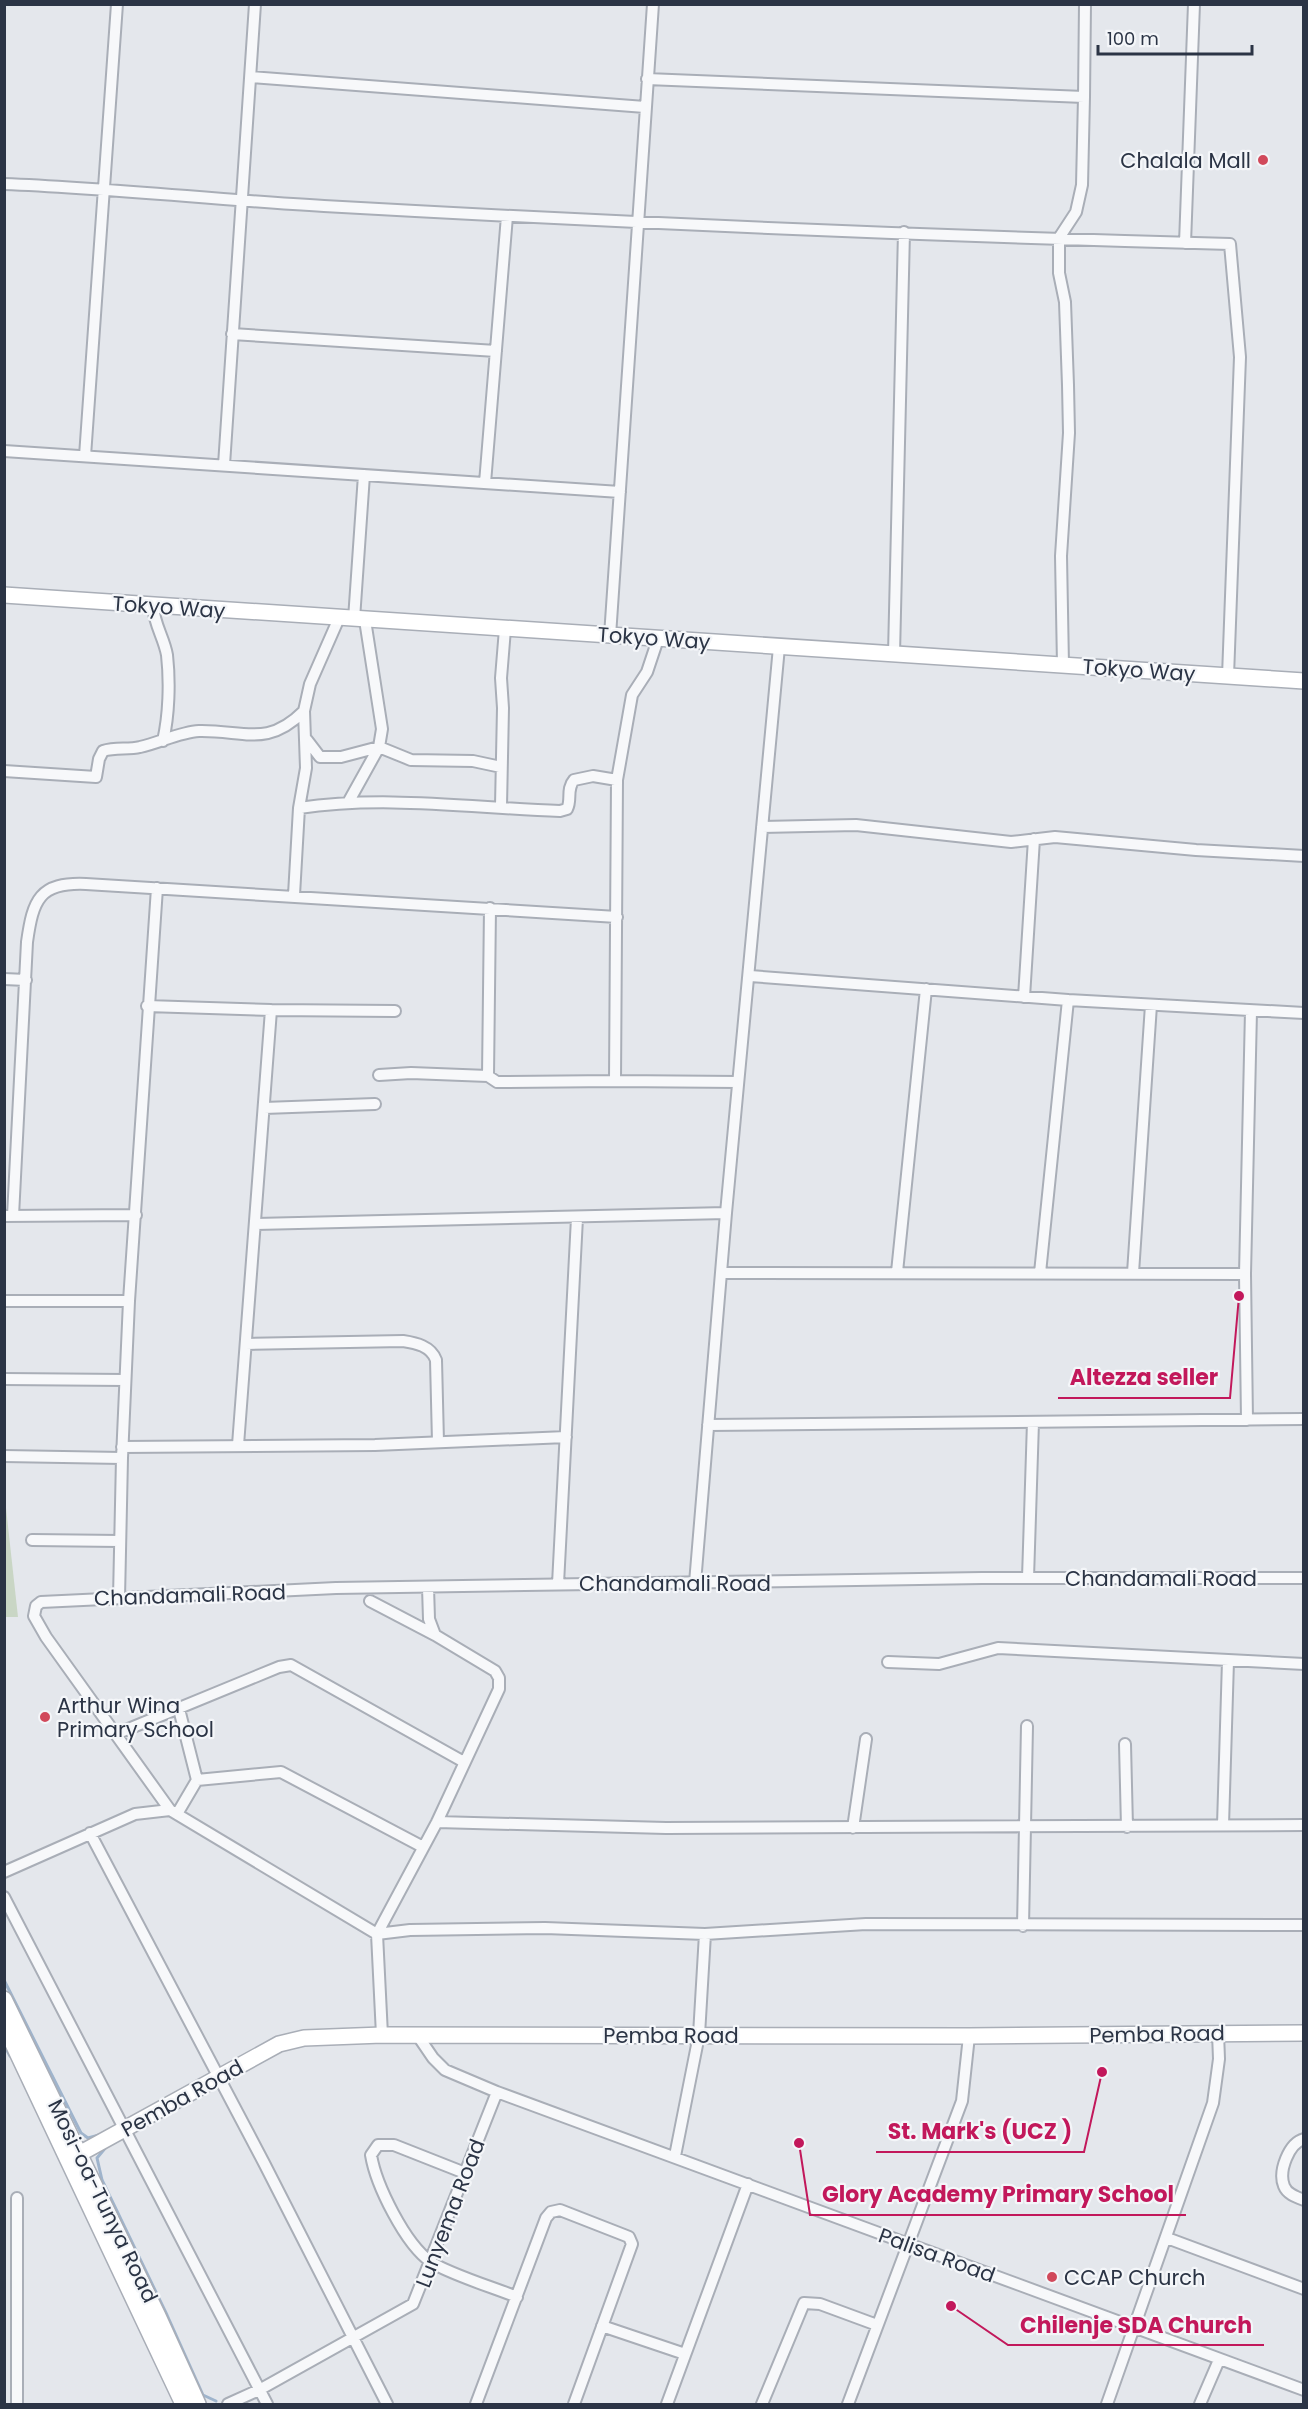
<svg xmlns="http://www.w3.org/2000/svg" width="1308" height="2409" font-family="Poppins,sans-serif">
  <style>
    .green { fill: #c9d6c5 }
    .lines { fill: none; stroke-linecap: round; stroke-linejoin: round }
    .stream { stroke: #9fb4cc; stroke-width: 3 }
    .street-casing { stroke: #a9aeb7; stroke-width: 14 }
    .secondary-casing { stroke: #a9aeb7; stroke-width: 18 }
    .street { stroke: #f7f8fa; stroke-width: 10 }
    .secondary { stroke: #fff; stroke-width: 15 }
    .poi-dot { fill: #d1495b; stroke: #f4f6f9; stroke-width: 2 }
    .labels { text-anchor: middle; dominant-baseline: central; stroke-width: 4.5; stroke-linejoin: round; paint-order: stroke }
    .poi-label { font-size: 21px; fill: #2b3445; stroke: #f4f6f9; text-anchor: start }
    .street-label { font-size: 21px; fill: #2b3445; stroke: #f4f6f9 }
    .leader { fill: none; stroke: #c2185b; stroke-width: 2 }
    .callout-dot { fill: #c2185b; stroke: #f4f6f9; stroke-width: 2 }
    .callout-label { font-size: 22px; text-anchor: middle; font-weight: bold; fill: #c2185b; stroke: #f4f6f9; stroke-width: 4.5; stroke-linejoin: round; paint-order: stroke }
  </style>
  <rect width="100%" height="100%" fill="#e4e7ec"/>
  <!-- green -->
  <path class="green" d="M5,1508H6L18,1617H5Z"/>
  <g class="lines">
    <!-- stream -->
    <path class="stream" d="M4,1980L81,2133L88,2138L99,2135
      M4,2045L10,2056
      M107,2146L97,2158L102,2180L167,2315L203,2395L216,2401"/>
    <!-- street casing -->
    <g class="street-casing">
      <path id="street" d="M251,77L645,107
        M647,79L1084,97L1085,4
        M4,184C111,188 217,200 324,206C626,223 928,236 1230,244L1240,357L1228,676
        M1185,243L1194,4
        M232,334L496,351
        M4,451L620,492
        M85,456L117,4
        M224,465L255,4
        M485,483L507,216
        M153,606C154,624 164,638 167,655C170,682 169,715 163,741
        M354,619L364,475
        M610,636L653,4
        M658,639L647,672L632,695L617,780L615,1081L738,1082
        M894,654L904,232
        M1063,665L1061,556L1069,433L1068,385L1065,302L1059,273V238L1076,212L1082,185L1084,97
        M307,740L320,757H341L379,747L411,760L473,761L501,767
        M4,771L96,777L99,759L103,751C116,747 128,750 140,747C159,743 180,732 199,731C244,730 267,748 304,711
        M349,801L379,747L382,729L365,620
        M501,806L503,708L501,678L505,629
        M299,808C385,795 473,808 560,811L567,809C572,800 566,789 574,780L593,776L617,780
        M762,827L856,825L1011,842L1055,837L1196,850L1304,856
        M294,895L299,808L306,768L304,711L310,684L339,618
        M490,908L488,1076L497,1082L615,1081
        M750,976L1068,1000L1304,1013
        M4,979L26,980
        M1024,997L1034,839
        M147,1006L271,1010L238,1445
        M271,1010L395,1011
        M379,1075L411,1073L488,1076
        M264,1108L375,1104
        M4,1216L136,1215
        M13,1216L27,942C33,900 39,882 86,884L617,917
        M256,1224L726,1213
        M897,1272L926,989
        M721,1273L1245,1274
        M1040,1273L1068,1000
        M1133,1273L1151,1005
        M4,1301H129
        M246,1344L403,1341C416,1343 431,1346 436,1360L438,1442
        M4,1379L125,1380
        M1247,1420L1245,1274L1251,1011
        M708,1425L1304,1419
        M122,1447L375,1445L566,1437
        M4,1456L122,1458
        M32,1540L120,1541
        M1028,1578L1033,1422
        M695,1583L726,1213L779,647
        M558,1584L577,1218
        M119,1598L122,1458L129,1301L157,888
        M370,1601L435,1635
        M888,1662L939,1664L998,1648L1304,1664
        M179,1709L197,1780
        M116,1734L279,1667L291,1665L464,1762
        M1125,1744L1127,1827
        M170,1810L46,1637L34,1616L36,1606L41,1602L336,1588L982,1578H1304
        M177,1814L197,1780L281,1772L423,1847
        M437,1822L666,1828L1304,1825
        M1223,1825L1228,1661
        M853,1828L866,1739
        M90,1833L264,2163L387,2404
        M4,1872L135,1814L170,1810L377,1934L382,2035
        M4,1897L267,2404
        M1023,1926L1027,1726
        M377,1934L410,1930L545,1928L705,1934L866,1924L1304,1925
        M377,1934L437,1822L499,1689V1678L495,1671L435,1635L429,1619L428,1587
        M418,2036L433,2058L445,2070L497,2092L1304,2390
        M1304,2139C1289,2143 1278,2171 1284,2186C1287,2194 1296,2197 1304,2200
        M675,2156L699,2035L705,1934
        M465,2173L394,2145H378L371,2155C376,2185 405,2244 431,2262C449,2274 495,2288 517,2297
        M17,2198V2404
        M1167,2238L1304,2289
        M602,2326L685,2354
        M228,2404L259,2390L413,2304L497,2092
        M476,2404L546,2218L551,2212L560,2210L624,2235L629,2237L632,2244L574,2404
        M667,2404L748,2184
        M762,2404L804,2303L820,2304L877,2325
        M848,2404L962,2101L969,2036
        M1107,2404L1213,2103L1219,2059L1218,2033
        M1200,2404L1219,2360"/>
    </g>
    <!-- secondary casing -->
    <g class="secondary-casing">
      <path id="secondary" d="M4,595L1304,681
        M4,1999L158,2316L198,2404
        M4,2025L183,2404
        M70,2159L279,2044L304,2038L382,2035L969,2036L1304,2033"/>
    </g>
    <!-- street -->
    <use href="#street" class="street"/>
    <!-- secondary -->
    <use href="#secondary" class="secondary"/>
  </g>
  <!-- markers -->
  <g class="poi-dot">
    <circle cx="1263" cy="160" r="6"/>
    <circle cx="45" cy="1717" r="6"/>
    <circle cx="1052" cy="2277" r="6"/>
  </g>
  <g class="labels">
    <!-- poi labels -->
    <g class="poi-label">
      <text x="1251" y="160" text-anchor="end">Chalala Mall</text>
      <text x="57" y="1705">Arthur Wina<tspan x="57" dy="24">Primary School</tspan></text>
      <text x="1064" y="2277">CCAP Church</text>
    </g>
    <!-- street labels -->
    <g class="street-label">
      <text transform="translate(169 607) rotate(4)">Tokyo Way</text>
      <text transform="translate(654 638) rotate(4)">Tokyo Way</text>
      <text transform="translate(1139 670) rotate(4)">Tokyo Way</text>
      <text x="1161" y="1578">Chandamali Road</text>
      <text x="675" y="1583">Chandamali Road</text>
      <text transform="translate(190 1595) rotate(-2)">Chandamali Road</text>
      <text transform="translate(1157 2034) rotate(-1)">Pemba Road</text>
      <text x="671" y="2035">Pemba Road</text>
      <text transform="translate(182 2098) rotate(-29)">Pemba Road</text>
      <text transform="translate(103 2201) rotate(64)">Mosi-oa-Tunya Road</text>
      <text transform="translate(450 2213) rotate(-69)">Lunyema Road</text>
      <text transform="translate(937 2255) rotate(20)">Palisa Road</text>
    </g>
  </g>
  <!-- callouts -->
  <path class="leader" d="M1239 1296L1230 1398H1058M1102 2072L1084 2152H876M799 2143L810 2215H1186M951 2306L1008 2345H1264"/>
  <g class="callout-dot">
    <circle cx="1239" cy="1296" r="6"/>
    <circle cx="1102" cy="2072" r="6"/>
    <circle cx="799" cy="2143" r="6"/>
    <circle cx="951" cy="2306" r="6"/>
  </g>
  <g class="callout-label">
    <text x="1144" y="1385">Altezza seller</text>
    <text x="980" y="2139">St. Mark's (UCZ )</text>
    <text x="998" y="2202">Glory Academy Primary School</text>
    <text x="1136" y="2333">Chilenje SDA Church</text>
  </g>
  <!-- border -->
  <rect width="1308" height="2409" fill="none" stroke="#2b3445" stroke-width="12"/>
  <!-- scale -->
  <path d="M1098 45v9h154v-9" fill="none" stroke="#2b3445" stroke-width="3"/>
  <text x="1107" y="45" font-size="18" fill="#2b3445" stroke="#f4f6f9" stroke-width="4.5" paint-order="stroke">100 m</text>
</svg>
